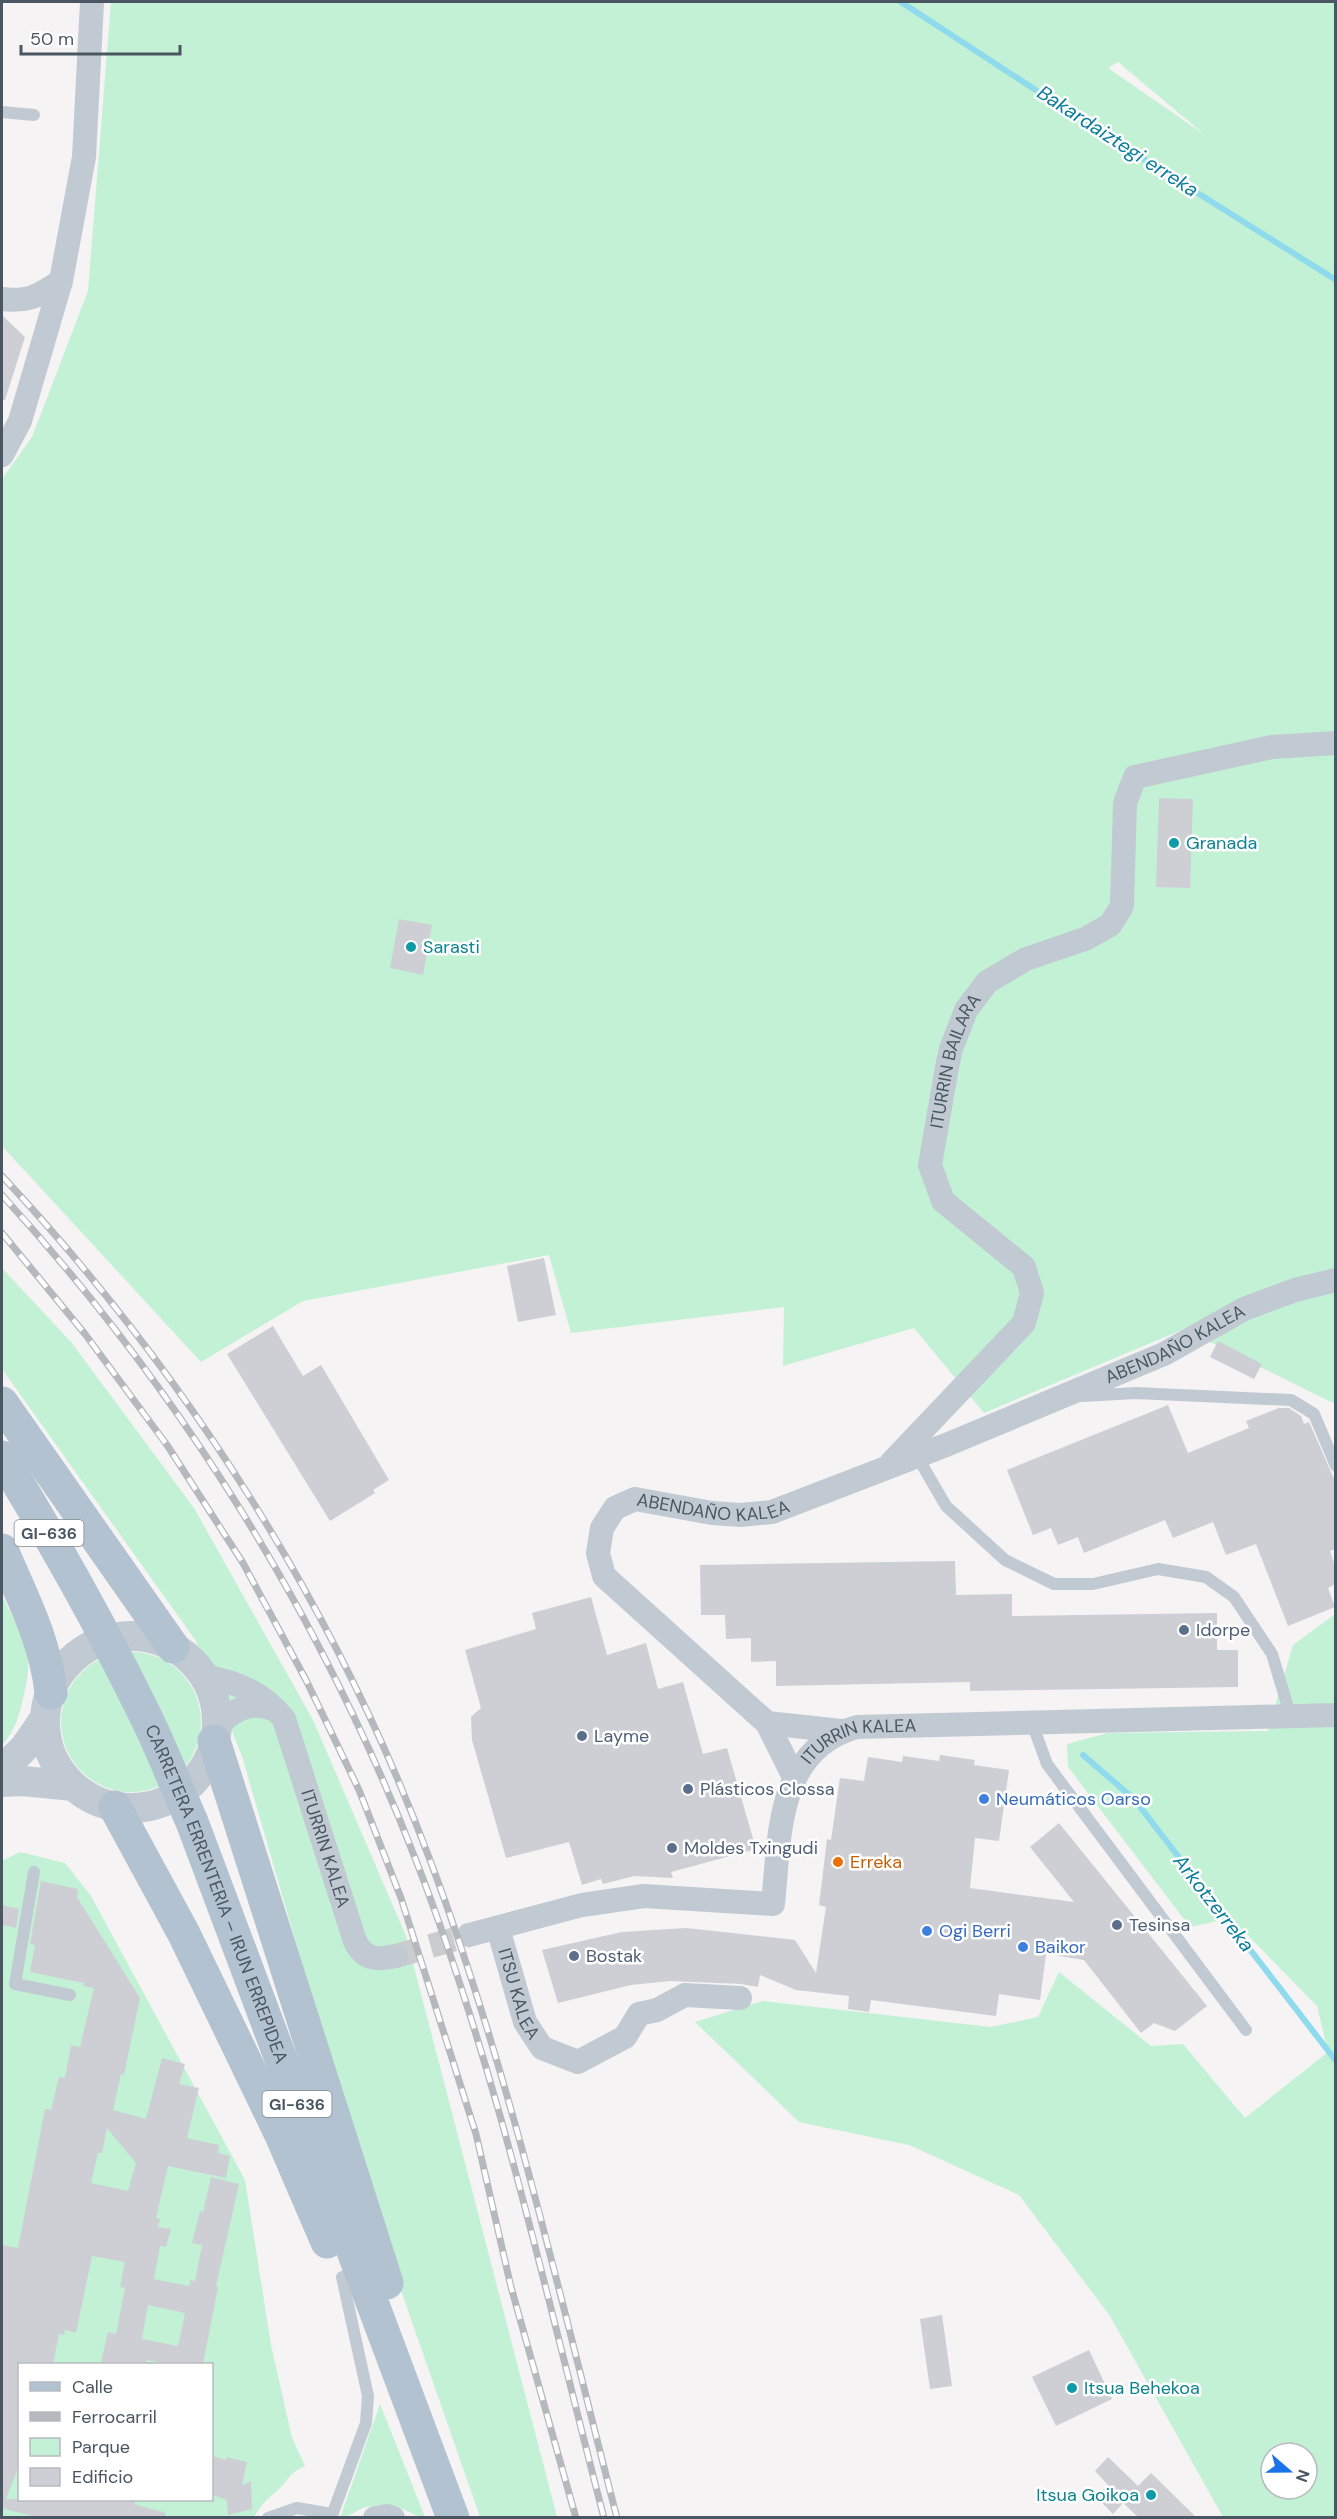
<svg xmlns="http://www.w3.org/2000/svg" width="1337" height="2519" font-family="'DM Sans',sans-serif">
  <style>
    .green { fill: #c3f1d5; fill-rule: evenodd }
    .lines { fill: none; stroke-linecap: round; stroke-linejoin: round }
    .stream { stroke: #90daee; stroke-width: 6 }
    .building { fill: #cdcfd5; fill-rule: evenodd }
    .minor-tunnel { stroke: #caccce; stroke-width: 24; stroke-dasharray: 24 12; stroke-linecap: butt }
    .service { stroke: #c1cad2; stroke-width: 12 }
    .minor { stroke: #c1cad2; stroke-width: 24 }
    .tertiary { stroke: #c1cad2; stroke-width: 30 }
    .primary { stroke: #b3c2d1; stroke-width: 33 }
    .rail-casing { stroke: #b5b8bd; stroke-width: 7 }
    .rail { stroke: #fff; stroke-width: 4.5; stroke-dasharray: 14; stroke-linecap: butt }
    .culture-dot { fill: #0f9aa8; stroke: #fff; stroke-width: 2 }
    .service-dot { fill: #5c6f8a; stroke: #fff; stroke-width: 2 }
    .shop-dot { fill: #3f7fe0; stroke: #fff; stroke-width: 2 }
    .food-dot { fill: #e8710a; stroke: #fff; stroke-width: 2 }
    .labels { text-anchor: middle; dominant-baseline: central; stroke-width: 5; stroke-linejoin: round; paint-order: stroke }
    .shield { fill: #fff; stroke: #808990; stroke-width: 1.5 }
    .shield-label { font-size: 16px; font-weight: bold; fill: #4a5661 }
    .culture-label { font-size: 18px; fill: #0d838f; stroke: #fff; text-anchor: start }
    .street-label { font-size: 18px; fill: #4a5661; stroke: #fff }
    .service-label { font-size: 18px; fill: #4e5e75; stroke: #fff; text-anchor: start }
    .shop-label { font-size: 18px; fill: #366cbe; stroke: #fff; text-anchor: start }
    .food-label { font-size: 18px; fill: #c56008; stroke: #fff; text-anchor: start }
    .water-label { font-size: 20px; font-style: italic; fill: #0c7c9b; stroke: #fff }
  </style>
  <rect width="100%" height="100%" fill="#f5f3f3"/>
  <!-- green -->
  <path class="green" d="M111,2H1335V1404L1184,1329L984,1413L914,1328L783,1366L784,1307L571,1333L549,1255L303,1301L201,1362L2,1146V479L32,437L88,291ZM1118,62L1205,135L1108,68Z
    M2,1268L71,1342L194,1508L313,1720L406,1936L557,2517H480L374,2213L242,1756L196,1641L2,1369Z
    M2,1595C11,1615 26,1639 28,1661C29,1676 25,1690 22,1703C18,1720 13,1733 2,1745Z
    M1335,1614V2517H1223L1110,2316L1019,2195L909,2145L799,2122L695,2022L763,2001L991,2027L1038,2017L1059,1972L1151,2046L1183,2044L1245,2118L1328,2052L1317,2006L1231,1918L1190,1927L1068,1767L1067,1744L1108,1733L1268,1731L1293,1645ZM1271,2453H1307V2489H1271Z
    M61 1722a70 70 0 1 1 140 0a70 70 0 1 1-140 0Z
    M20,1852L65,1863L91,1896L245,2180L271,2345L292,2438L305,2466C287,2475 292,2476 280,2488C268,2499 263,2502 254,2517H2V1861ZM20,2364H212V2500H20Z
    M380,2404L425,2517C413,2517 402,2505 385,2505C379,2505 371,2506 366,2507C356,2510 350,2517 340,2518Z"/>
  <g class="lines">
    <!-- stream -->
    <path class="stream" d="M901,2L1083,121L1336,280
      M1083,1755L1134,1799L1336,2061"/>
  </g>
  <!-- building -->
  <path class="building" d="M2,315L25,337L5,400H2Z
    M1159,798L1193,799L1190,888L1156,887Z
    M399,919L432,925L423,975L390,968Z
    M544,1258L556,1315L518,1322L507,1266Z
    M273,1326L303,1376L321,1365L389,1480L373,1490L375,1493L330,1521L227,1354Z
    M1218,1341L1262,1364L1254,1379L1210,1357Z
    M1168,1405L1188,1453L1249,1428L1246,1421L1279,1408H1289L1301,1416L1304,1424L1309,1422L1335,1481V1549L1330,1551L1335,1566V1584L1328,1588L1335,1607L1288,1626L1256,1544L1226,1555L1213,1522L1173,1538L1165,1520L1084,1553L1078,1537L1058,1545L1051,1528L1033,1535L1007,1470Z
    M955,1561L956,1595L1012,1594V1616L1217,1613V1650H1238V1687L970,1691V1682L776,1686V1661L751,1662V1638L726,1639L725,1615H701L700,1565Z
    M591,1597L607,1655L646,1643L658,1689L683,1682L703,1754L727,1748L756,1849L671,1872L673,1878L634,1876L603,1884L601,1879L582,1885L569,1842L506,1858L472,1740L471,1717L481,1708L465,1650L536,1629L532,1613Z
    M940,1755L975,1760L974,1765L1009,1770L999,1841L975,1838L970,1888L1074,1902L1030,1847L1059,1823L1207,2006L1175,2031L1154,2023L1141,2033L1084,1960L1046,1954L1040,2000L999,1994L996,2016L871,2000L869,2012L848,2009L849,1996L796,1990L760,1975L758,1987L741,1984L670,1981L631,1985L558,2003L542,1950L622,1932L686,1928L795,1940L816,1973L826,1907L819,1905L827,1839L831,1840L840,1778L864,1781L868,1757L902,1762L903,1756L939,1761Z
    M41,1881L78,1889L77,1897L140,1998L124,2075L121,2074L113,2110L146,2119L162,2058L185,2064L179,2084L199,2088L187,2138L219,2145L218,2153L230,2156L226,2178L168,2166L156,2218L160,2219L158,2227L171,2229L166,2247L160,2246L154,2279L189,2286L190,2280L195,2281L202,2245L192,2243L200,2211L203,2212L211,2177L239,2184L216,2286L218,2287L203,2364H167L147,2360L146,2364H113L101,2362L108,2332L116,2334L125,2288L120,2287L125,2262L92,2256L76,2333L65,2330L64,2335L59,2334L53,2364H20V2463L6,2499H136L134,2504L166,2513L165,2517H36L2,2508V2245L18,2248L45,2109L51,2110L59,2077L65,2078L71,2045L80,2047L94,1988L83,1986L84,1983L30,1972L35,1945L30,1944ZM107,2128L136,2163L128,2191L91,2183L98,2153H102ZM148,2305L185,2313L178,2346L142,2339Z
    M2,1905L19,1909L16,1928L2,1925Z
    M942,2315L952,2386L930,2389L920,2319Z
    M1089,2350L1112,2399L1056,2426L1032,2377Z
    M212,2456L226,2460V2457L247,2462L242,2485L251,2481L252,2509L228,2515L227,2500L212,2495Z
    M1108,2457L1138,2486L1151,2473L1196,2517H1138L1123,2503L1113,2514L1096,2497L1108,2485L1095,2471Z"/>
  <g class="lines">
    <!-- minor-tunnel -->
    <path class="minor-tunnel" d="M396,1956L469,1935"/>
    <!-- service -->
    <path class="service" d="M2,112L34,115
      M1081,1396L1136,1393L1291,1400L1314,1414L1336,1466
      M917,1456L946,1506L1005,1560L1054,1584H1093L1158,1569L1206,1577L1234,1597L1272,1654L1291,1717
      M1032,1723L1047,1764L1246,2030
      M34,1872L15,1984L70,1995
      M268,2518L297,2508L332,2514
      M331,2518L366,2423L368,2396L342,2277"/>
    <!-- minor -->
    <g class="minor">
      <path d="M2,299C29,302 39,296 61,281"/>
      <path d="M2,455L20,421L61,281L84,157L92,2"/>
      <path id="s1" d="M892,1462L1024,1323L1032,1293L1024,1267L943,1201L930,1165L947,1067L951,1049L966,1010L987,982L1026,959L1085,939L1110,925L1122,906L1125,803L1135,777L1272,747L1336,743"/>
      <path id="s2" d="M203,1676C237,1682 262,1692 284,1719L355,1941C364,1960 377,1960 396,1956"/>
      <path d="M767,1723L841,1731"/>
      <path d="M217,1727C232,1710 252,1699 275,1710"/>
      <path id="s3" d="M794,1777L767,1723L604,1576L598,1553L602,1528L615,1508L635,1499L712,1513L741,1515L772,1512L946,1445L1164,1354L1244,1309L1295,1290L1336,1280"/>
      <path id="s4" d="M498,1928L525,2022L542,2048L578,2062L625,2037L639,2014L657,2010L685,1995L740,1998"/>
      <path id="s5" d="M469,1935L582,1905L644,1896L773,1904C780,1836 776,1749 857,1727L1336,1715"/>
      <path d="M375,2518L387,2516L393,2518"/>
    </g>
    <!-- tertiary -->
    <path class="tertiary" d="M45 1722a86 86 0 1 1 172 0a86 86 0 1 1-172 0Z
      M2,1770L25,1747L45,1718
      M2,1782L23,1781L73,1786"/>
    <!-- primary -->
    <g class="primary">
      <path d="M2,1403L173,1647"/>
      <path id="s6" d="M2,1457C53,1540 101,1625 144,1713C162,1749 176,1786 192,1822L453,2518"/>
      <path d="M2,1550C22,1597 46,1642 51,1693"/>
      <path d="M214,1741L387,2283"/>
      <path d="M115,1807L184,1934L281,2135L327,2242"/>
    </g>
    <!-- rail casing -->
    <g class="rail-casing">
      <path id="rail" d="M2,1176C187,1374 335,1606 430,1860C510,2073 560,2297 617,2518
        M2,1195C180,1390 322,1617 417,1863C499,2075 547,2299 604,2518
        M2,1233L85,1334L167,1445L243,1563L306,1680L359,1790L401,1898L476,2134L511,2287L576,2518"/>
    </g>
    <!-- rail -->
    <use href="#rail" class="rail"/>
  </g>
  <!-- markers -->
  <g class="culture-dot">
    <circle cx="1174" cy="843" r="6"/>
    <circle cx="411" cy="947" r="6"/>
    <circle cx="1072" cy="2388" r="6"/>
    <circle cx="1151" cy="2495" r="6"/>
  </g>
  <g class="service-dot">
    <circle cx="1184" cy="1630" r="6"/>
    <circle cx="582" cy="1736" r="6"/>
    <circle cx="688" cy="1789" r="6"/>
    <circle cx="672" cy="1848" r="6"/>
    <circle cx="1117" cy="1925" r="6"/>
    <circle cx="574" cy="1956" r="6"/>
  </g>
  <g class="shop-dot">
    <circle cx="984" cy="1799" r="6"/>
    <circle cx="927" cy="1931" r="6"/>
    <circle cx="1023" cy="1947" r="6"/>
  </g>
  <circle class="food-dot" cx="838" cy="1862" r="6"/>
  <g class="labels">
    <!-- shield labels -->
    <g class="shield">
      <rect x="14.5" y="1520" width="69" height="26" rx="4.5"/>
      <rect x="262.5" y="2091" width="69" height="26" rx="4.5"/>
    </g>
    <g class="shield-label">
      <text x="49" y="1533">GI-636</text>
      <text x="297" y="2104">GI-636</text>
    </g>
    <!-- culture labels -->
    <g class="culture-label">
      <text x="1186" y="843">Granada</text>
      <text x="423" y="947">Sarasti</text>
      <text x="1084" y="2388">Itsua Behekoa</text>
      <text x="1139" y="2495" text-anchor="end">Itsua Goikoa</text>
    </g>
    <!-- street labels -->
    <g class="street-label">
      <text stroke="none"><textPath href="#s1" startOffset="500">ITURRIN BAILARA</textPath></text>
      <text stroke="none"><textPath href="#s3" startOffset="950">ABENDAÑO KALEA</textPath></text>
      <text stroke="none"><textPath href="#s3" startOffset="454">ABENDAÑO KALEA</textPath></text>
      <text stroke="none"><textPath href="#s5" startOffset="518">ITURRIN KALEA</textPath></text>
      <text stroke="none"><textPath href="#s2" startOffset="230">ITURRIN KALEA</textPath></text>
      <text stroke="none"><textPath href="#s6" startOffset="488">CARRETERA ERRENTERIA – IRUN ERREPIDEA</textPath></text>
      <text stroke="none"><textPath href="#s4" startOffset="69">ITSU KALEA</textPath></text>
    </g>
    <!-- service labels -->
    <g class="service-label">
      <text x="1196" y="1630">Idorpe</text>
      <text x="594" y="1736">Layme</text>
      <text x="700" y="1789">Plásticos Clossa</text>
      <text x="684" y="1848">Moldes Txingudi</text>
      <text x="1129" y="1925">Tesinsa</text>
      <text x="586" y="1956">Bostak</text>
    </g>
    <!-- shop labels -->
    <g class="shop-label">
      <text x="996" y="1799">Neumáticos Oarso</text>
      <text x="939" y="1931">Ogi Berri</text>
      <text x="1035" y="1947">Baikor</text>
    </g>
    <!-- food labels -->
    <g class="food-label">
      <text x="850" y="1862">Erreka</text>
    </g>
    <!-- water labels -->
    <g class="water-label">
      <text transform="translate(1118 141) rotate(33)">Bakardaiztegi erreka</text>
      <text transform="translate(1214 1903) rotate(52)">Arkotzerreka</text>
    </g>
  </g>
  <!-- border -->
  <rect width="1337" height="2519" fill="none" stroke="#4a5661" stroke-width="6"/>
  <!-- legend -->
  <rect x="18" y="2363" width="195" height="138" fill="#ffffff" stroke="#b7bbc0" stroke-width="1.5"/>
  <rect x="30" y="2382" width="30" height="9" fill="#b3c2d1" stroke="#b7bbc0" stroke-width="1.5"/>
  <text x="72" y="2393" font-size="18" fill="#4a5661">Calle</text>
  <rect x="30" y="2412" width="30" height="9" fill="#b5b8bd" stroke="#b7bbc0" stroke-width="1.5"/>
  <text x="72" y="2423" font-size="18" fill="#4a5661">Ferrocarril</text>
  <rect x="30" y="2438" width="30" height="18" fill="#c3f1d5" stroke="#b7bbc0" stroke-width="1.5"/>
  <text x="72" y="2453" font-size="18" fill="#4a5661">Parque</text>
  <rect x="30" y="2468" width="30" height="18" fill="#cdcfd5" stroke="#b7bbc0" stroke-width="1.5"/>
  <text x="72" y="2483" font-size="18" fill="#4a5661">Edificio</text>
  <!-- north arrow -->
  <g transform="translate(1289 2471) rotate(110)"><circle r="28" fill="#ffffff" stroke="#b7bbc0" stroke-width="1.5"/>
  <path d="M0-4.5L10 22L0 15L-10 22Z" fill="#1a73e8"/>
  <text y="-9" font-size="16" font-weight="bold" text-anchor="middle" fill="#4a5661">N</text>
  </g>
  <!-- scale -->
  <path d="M21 45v9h159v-9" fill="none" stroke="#4a5661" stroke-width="3"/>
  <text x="30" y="45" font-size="18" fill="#4a5661" stroke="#ffffff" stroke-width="4.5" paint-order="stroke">50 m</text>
</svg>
